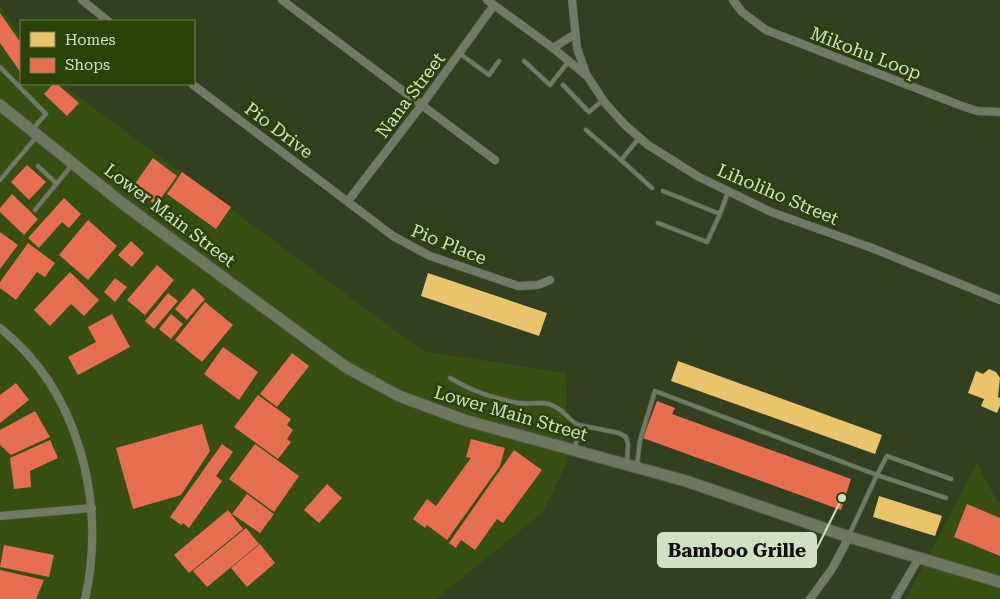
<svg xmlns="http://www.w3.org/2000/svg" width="1000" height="599" font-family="'Roboto Serif',serif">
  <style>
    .built { fill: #374f13 }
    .homes { fill: #e9c46a }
    .shops { fill: #e76f51 }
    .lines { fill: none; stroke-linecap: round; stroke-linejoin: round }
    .lane-casing { stroke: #4f5943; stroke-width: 5.5 }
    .street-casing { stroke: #4f5943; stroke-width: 9 }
    .secondary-casing { stroke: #4f5943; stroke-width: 13 }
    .lane { stroke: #707a65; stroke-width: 4 }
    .street { stroke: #707a65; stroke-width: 8 }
    .secondary { stroke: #6e7861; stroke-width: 11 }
    .labels { text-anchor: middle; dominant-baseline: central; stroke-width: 5; stroke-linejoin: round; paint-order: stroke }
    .street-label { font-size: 18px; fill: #d1e0c3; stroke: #2a4107 }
    .leader { fill: none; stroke: #d1e0c3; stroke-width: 2 }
    .callout-dot { fill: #d1e0c3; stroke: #2a4107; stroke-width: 2 }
    .callout { fill: #d1e0c3; stroke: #d1e0c3; stroke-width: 2 }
    .callout-label { font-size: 19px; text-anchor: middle; font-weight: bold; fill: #111 }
  </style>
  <rect width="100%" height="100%" fill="#323f21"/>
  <!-- built -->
  <path class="built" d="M0,6L21,37V84H61L423,351L566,373L568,460L543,512L436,599H0Z
    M977,463L997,501L1000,502V599H906Z"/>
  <!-- homes -->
  <path class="homes" d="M428,273L547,313L539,336L421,296Z
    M678,361L882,435L875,454L671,381Z
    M989,369L996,372L1000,378L998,397L1000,398V406L997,413L981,406L984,399L968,393L976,371L983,374Z
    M879,496L942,516L935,536L873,517Z"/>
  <!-- shops -->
  <path class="shops" d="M0,13L21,43V73L0,43Z
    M53,84H57L79,103L67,116L44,94Z
    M153,158L177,176L156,205L132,188Z
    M27,165L46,182L29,200L11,182Z
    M182,172L231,207L216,229L167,194Z
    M12,194L38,219L24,235L0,212V208Z
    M64,198L81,214L69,228L62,222L39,248L28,238Z
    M88,220L117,246L88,280L59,255Z
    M0,232L18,245L0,269Z
    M131,241L144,253L132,267L118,255Z
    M28,243L55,263L45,277L37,272L16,300L0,288V282Z
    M157,265L174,280L145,315L127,300Z
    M70,272L99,300L84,316L71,304L50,326L34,310Z
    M115,278L127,287L115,302L104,292Z
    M193,288L205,299L187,320L175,309Z
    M168,293L178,301L154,329L145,321Z
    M205,302L233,325L202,362L175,340Z
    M112,314L130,347L78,375L68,357L96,342L88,327Z
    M171,314L183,324L171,339L159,329Z
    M223,347L258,372L239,400L204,374Z
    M292,353L309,366L277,407L260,394Z
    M16,383L29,400L0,423V395Z
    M258,395L291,419L287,425L293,430L287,439L291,442L278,459L234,427Z
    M657,401L675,408L672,414L851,479L841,510L643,438Z
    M35,411L50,437L11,455L0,445V430Z
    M202,424L210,451L181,495L133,509L116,448Z
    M471,439L505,448L500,466L447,540L427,525L425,528L413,519L427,499L436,506L471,458L466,457Z
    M50,440L58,458L30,471L31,487L14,489L10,458Z
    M222,444L233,452L216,476L222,481L189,528L183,523L181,525L170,517Z
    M255,444L299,476L274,512L229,479Z
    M514,450L542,470L503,523L497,519L475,550L461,540L456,548L449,543Z
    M327,484L342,498L319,523L304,510Z
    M247,494L274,514L260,533L232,514Z
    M967,504L1000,518V556L954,537Z
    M228,510L243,529L189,573L174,555Z
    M246,528L259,544L207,587L193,571Z
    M260,544L275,563L247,587L231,568Z
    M4,545L54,555L49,577L0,567Z
    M0,570L44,580L36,599H0Z"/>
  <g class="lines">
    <!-- lane casing -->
    <g class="lane-casing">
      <path id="lane" d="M459,53L489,75L499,61
        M524,61L550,85L569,61
        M0,67L46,114L32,130
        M563,85L589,112L603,100
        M586,130L621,160L640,137
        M621,160L652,188
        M38,166L57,184
        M0,180L37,136
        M663,191L720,214L728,192
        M35,210L72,165
        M658,223L707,242L720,214
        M450,378C474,392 490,397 518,403C528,405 538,401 549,404C565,409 567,420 579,425
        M575,449L579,425L619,433L626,437L628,444L627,462
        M637,465L640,440L655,391L877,475L849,535
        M946,498L877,475L887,456L951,479"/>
    </g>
    <!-- street casing -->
    <g class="street-casing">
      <path id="street" d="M82,0L108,21
        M282,0L495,160
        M487,0L553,48L588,77L605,103L625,125L648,145L699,177L771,212L872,248L1000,300
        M572,0L577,48L587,76
        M733,0L742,12L766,30L962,106L977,111L1000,112
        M553,48L575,34
        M192,84L393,236L430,256L518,286L538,285L550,280
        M348,201L421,106L494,5
        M0,328C79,391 107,503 85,599
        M0,516L92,508
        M810,599L832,569L849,537
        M895,599L919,558"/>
    </g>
    <!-- secondary casing -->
    <g class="secondary-casing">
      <path id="secondary" d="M0,105L122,203L322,350L346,367L399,396L464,420L686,481L849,537L1000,582"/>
    </g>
    <!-- lane -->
    <use href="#lane" class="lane"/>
    <!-- street -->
    <use href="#street" class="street"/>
    <!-- secondary -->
    <use href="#secondary" class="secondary"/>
  </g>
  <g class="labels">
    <!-- street labels -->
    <g class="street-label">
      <text transform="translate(866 53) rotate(21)">Mikohu Loop</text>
      <text transform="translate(410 95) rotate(-53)">Nana Street</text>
      <text transform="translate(279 130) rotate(37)">Pio Drive</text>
      <text transform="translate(778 194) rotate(23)">Liholiho Street</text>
      <text transform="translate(170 215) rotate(37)">Lower Main Street</text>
      <text transform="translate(449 244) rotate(22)">Pio Place</text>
      <text transform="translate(511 413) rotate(16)">Lower Main Street</text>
    </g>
  </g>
  <!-- callouts -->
  <path class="leader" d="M842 498L816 550"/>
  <circle class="callout-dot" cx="842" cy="498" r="5"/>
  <rect class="callout" x="658" y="533" width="158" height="34" rx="5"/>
  <g class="callout-label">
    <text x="737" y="557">Bamboo Grille</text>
  </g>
  <!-- legend -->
  <rect x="20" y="20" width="175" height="65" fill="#2a4107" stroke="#6d8152"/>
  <rect x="30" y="32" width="25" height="15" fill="#e9c46a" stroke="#6d8152"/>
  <text x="65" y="45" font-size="15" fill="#d1e0c3">Homes</text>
  <rect x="30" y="58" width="25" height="15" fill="#e76f51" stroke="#6d8152"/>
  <text x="65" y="70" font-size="15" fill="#d1e0c3">Shops</text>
</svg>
